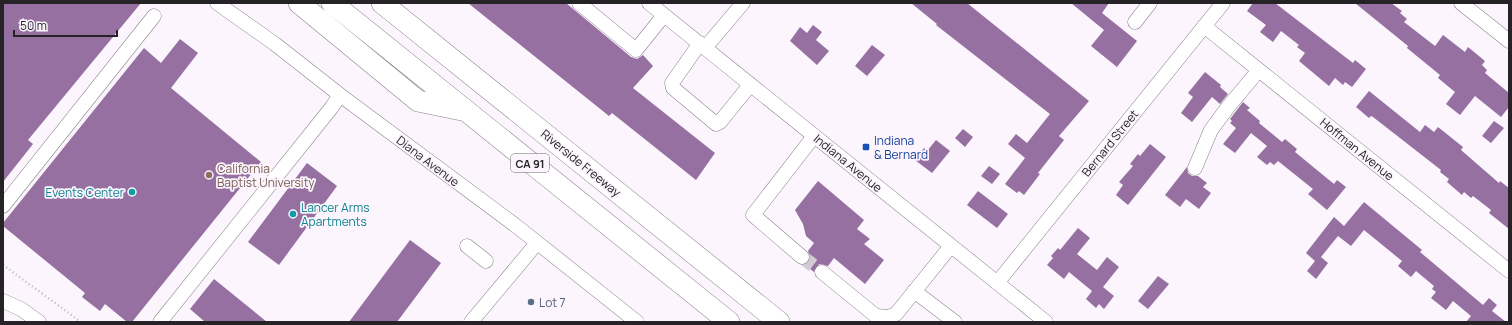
<svg xmlns="http://www.w3.org/2000/svg" width="1512" height="325" font-family="Manrope,sans-serif">
  <style>
    .building { fill: #9570a0 }
    .lines { fill: none; stroke-linecap: round; stroke-linejoin: round }
    .minor-tunnel { stroke: #d1cbd3; stroke-width: 14; stroke-dasharray: 14 7; stroke-linecap: butt }
    .minor-casing { stroke: #88818a; stroke-width: 15 }
    .highway-casing { stroke: #88818a; stroke-width: 22 }
    .path { stroke: #bbb6bd; stroke-width: 2.5; stroke-dasharray: 1 3; stroke-linecap: butt }
    .minor { stroke: #fff; stroke-width: 14 }
    .highway { stroke: #fff; stroke-width: 21 }
    .transit-dot { fill: #1a4fb4; stroke: #fcf5fe; stroke-width: 1.5 }
    .education-dot { fill: #8d6e63; stroke: #fcf5fe; stroke-width: 1.5 }
    .culture-dot { fill: #0f9aa8; stroke: #fcf5fe; stroke-width: 1.5 }
    .service-dot { fill: #5c6f8a; stroke: #fcf5fe; stroke-width: 1.5 }
    .labels { text-anchor: middle; dominant-baseline: central; stroke-width: 3.5; stroke-linejoin: round; paint-order: stroke }
    .shield { fill: #fcf5fe; stroke: #666267; stroke-width: 1 }
    .shield-label { font-size: 11px; font-weight: bold; fill: #252326 }
    .transit-label { font-size: 12px; fill: #164399; stroke: #fcf5fe; text-anchor: start }
    .street-label { font-size: 12px; fill: #252326; stroke: #fcf5fe }
    .education-label { font-size: 12px; fill: #785e54; stroke: #fcf5fe; text-anchor: start }
    .culture-label { font-size: 12px; fill: #0d838f; stroke: #fcf5fe; text-anchor: end }
    .service-label { font-size: 12px; fill: #4e5e75; stroke: #fcf5fe; text-anchor: start }
  </style>
  <rect width="100%" height="100%" fill="#fcf5fe"/>
  <!-- building -->
  <path class="building" d="M3,3H141L28,140L33,144L3,182Z
    M468,3H566L631,57L637,59L643,55L653,66L633,88L715,153L696,180L612,113L609,116Z
    M911,3H967L1089,101L1059,136L1064,140L1038,173L1040,174L1024,195L1019,191L1017,193L1005,184L1025,158L1008,144L1016,134L1027,143L1050,114L936,25L937,24Z
    M1071,3H1109L1102,13L1137,41L1117,67L1091,46L1104,30Z
    M1253,3H1275L1353,63L1355,60L1366,69L1352,87L1345,82L1343,85L1335,78L1329,86L1299,61L1305,53L1297,47L1299,45L1281,31L1273,42L1260,32L1266,25L1247,11Z
    M1355,3H1391L1402,11L1400,13L1407,19L1404,22L1435,46L1443,35L1465,52L1468,47L1485,61L1482,65L1487,70L1485,73L1509,93V107L1501,117L1475,96L1460,115L1446,104L1455,92L1438,78L1440,75L1407,48L1408,46Z
    M813,25L822,32L816,40L829,51L817,65L790,41L800,27L807,33Z
    M180,39L198,53L171,88L261,162L132,322H127L105,304L100,311L82,297L85,293L3,226V223L144,48L161,63Z
    M872,45L885,55L867,76L855,66Z
    M1205,72L1221,85L1220,87L1228,94L1220,104L1212,97L1192,122L1181,113L1193,97L1188,93Z
    M1369,91L1420,132L1425,125L1434,132L1438,127L1463,147L1461,150L1499,183L1500,181L1509,188V229L1489,213L1491,210L1473,196L1471,198L1464,192L1462,195L1447,182L1449,179L1440,172L1441,170L1373,117L1371,116L1369,118L1356,107Z
    M1243,102L1250,108L1247,110L1260,121L1259,123L1282,142L1285,139L1297,149L1295,152L1334,184L1337,180L1346,187L1327,210L1308,194L1313,189L1278,161L1274,165L1270,162L1267,165L1257,157L1267,146L1251,133L1235,153L1223,144L1236,128L1230,123L1232,121L1230,119Z
    M1494,121L1504,128L1491,143L1482,136Z
    M963,129L973,137L965,147L955,138Z
    M936,140L950,151L932,173L915,160L924,148L927,151Z
    M1150,144L1166,157L1128,205L1116,195L1123,185L1119,182L1133,166L1130,164L1138,154L1140,156Z
    M307,163L337,186L279,265L248,242Z
    M989,166L1000,174L992,184L981,176Z
    M1187,167L1188,173L1192,176H1198L1207,183L1203,187L1211,193L1199,209L1186,199L1180,207L1165,195Z
    M818,181L864,220L857,229L870,239L864,244L884,260L865,284L834,258L828,266L819,264L814,272L805,265L810,258L808,251L814,243L806,236L803,224L795,210Z
    M978,191L1008,214L997,228L967,205Z
    M1364,202L1422,250L1420,252L1483,305L1489,298L1497,305L1492,311L1506,322H1466L1471,316L1453,301L1446,310L1431,298L1436,292L1432,289L1434,286L1416,271L1411,277L1398,266L1402,261L1364,230L1351,246L1338,236L1321,257L1328,263L1316,279L1307,271L1315,261L1306,253L1334,217L1344,226Z
    M1078,228L1090,238L1077,254L1097,270L1107,257L1119,267L1103,287L1114,296L1104,309L1099,304L1096,308L1086,299L1092,291L1069,272L1064,279L1047,265L1053,258L1051,256L1058,248L1060,250Z
    M410,240L441,263L397,322H349Z
    M1158,276L1169,284L1148,309L1138,301Z
    M214,279L267,322H205L190,309Z"/>
  <g class="lines">
    <!-- minor-tunnel -->
    <path class="minor-tunnel" d="M802,257L822,272"/>
    <!-- minor casing -->
    <g class="minor-casing">
      <path id="minor" d="M217,3L275,44L340,95L515,225L637,322
        M579,3L636,50L664,15
        M649,3L1046,322
        M1461,3L1509,41
        M1135,22L1150,3
        M1204,26L1509,271
        M700,43L672,83L673,88L716,124L720,122L750,85
        M705,48L743,3
        M1195,168L1211,130L1228,107L1259,70
        M3,206L154,16
        M467,246L486,261
        M802,257L753,215L814,136
        M822,272L876,316L888,317L896,314L951,246
        M997,283L1223,3
        M914,291L955,322
        M3,301L21,309L39,322
        M160,322L332,107L340,95
        M471,322L537,243"/>
    </g>
    <!-- highway casing -->
    <g class="highway-casing">
      <path id="highway" d="M299,3L418,101L462,110
        M332,3L729,322
        M382,3L779,322"/>
    </g>
    <!-- path -->
    <path class="path" d="M3,265L81,322"/>
    <!-- minor -->
    <use href="#minor" class="minor"/>
    <!-- highway -->
    <use href="#highway" class="highway"/>
  </g>
  <!-- markers -->
  <rect class="transit-dot" x="862" y="143" width="8" height="8" rx="2"/>
  <circle class="education-dot" cx="209" cy="175" r="4"/>
  <g class="culture-dot">
    <circle cx="132" cy="192" r="4"/>
    <circle cx="293" cy="214" r="4"/>
  </g>
  <circle class="service-dot" cx="531" cy="302" r="4"/>
  <g class="labels">
    <!-- shield labels -->
    <rect class="shield" x="511" y="154" width="38" height="18" rx="3"/>
    <g class="shield-label">
      <text x="530" y="163">CA 91</text>
    </g>
    <!-- transit labels -->
    <g class="transit-label">
      <text x="874" y="140">Indiana<tspan x="874" dy="14">&amp; Bernard</tspan></text>
    </g>
    <!-- street labels -->
    <g class="street-label">
      <text transform="translate(1110 143) rotate(-51)">Bernard Street</text>
      <text transform="translate(1357 149) rotate(39)">Hoffman Avenue</text>
      <text transform="translate(428 161) rotate(37)">Diana Avenue</text>
      <text transform="translate(581 163) rotate(39)">Riverside Freeway</text>
      <text transform="translate(848 163) rotate(39)">Indiana Avenue</text>
    </g>
    <!-- education labels -->
    <g class="education-label">
      <text x="217" y="168">California<tspan x="217" dy="14">Baptist University</tspan></text>
    </g>
    <!-- culture labels -->
    <g class="culture-label">
      <text x="124" y="192">Events Center</text>
      <text x="301" y="207" text-anchor="start">Lancer Arms<tspan x="301" dy="14">Apartments</tspan></text>
    </g>
    <!-- service labels -->
    <g class="service-label">
      <text x="539" y="302">Lot 7</text>
    </g>
  </g>
  <!-- border -->
  <rect width="1512" height="325" fill="none" stroke="#252326" stroke-width="8"/>
  <!-- scale -->
  <path d="M14 30v6h103v-6" fill="none" stroke="#252326" stroke-width="2"/>
  <text x="20" y="30" font-size="12" fill="#252326" stroke="#fcf5fe" stroke-width="3" paint-order="stroke">50 m</text>
</svg>
